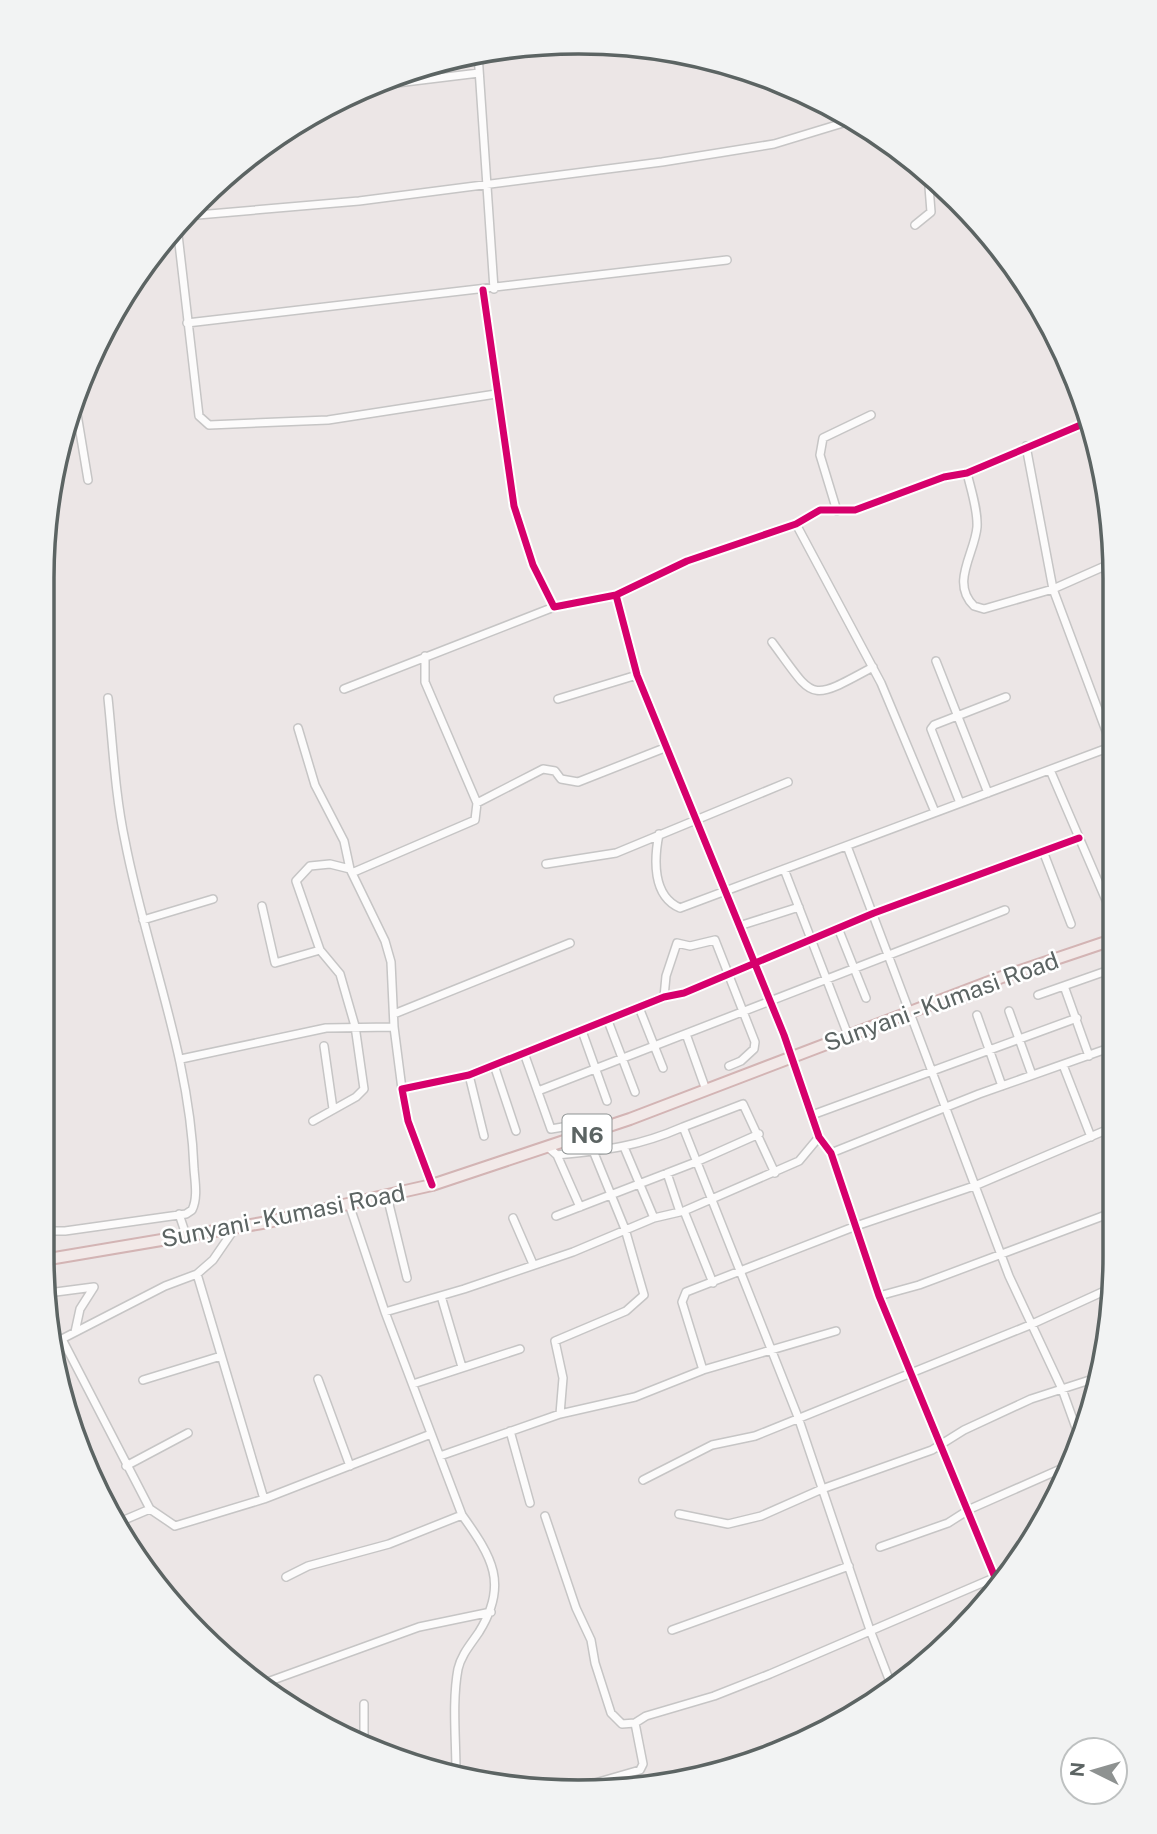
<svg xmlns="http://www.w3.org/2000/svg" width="1157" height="1834" font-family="'Public Sans',sans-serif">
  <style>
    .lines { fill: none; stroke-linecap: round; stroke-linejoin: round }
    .minor-casing { stroke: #c6c5c5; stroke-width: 10 }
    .primary-casing { stroke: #d3b4b4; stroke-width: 14 }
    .minor { stroke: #fcfbfb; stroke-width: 7 }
    .primary { stroke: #f2e9e8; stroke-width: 10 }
    .cycleway-casing { stroke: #fff; stroke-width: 11 }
    .cycleway { stroke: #d6006c; stroke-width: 7 }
    .labels { text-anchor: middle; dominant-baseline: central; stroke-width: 5; stroke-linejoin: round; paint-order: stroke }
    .shield { fill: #fff; stroke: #8d9292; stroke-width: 2 }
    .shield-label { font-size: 23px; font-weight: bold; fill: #5c6463 }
    .street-label { font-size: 24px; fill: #5c6463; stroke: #fff }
    .rim { fill: none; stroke: #5c6463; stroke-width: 3.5 }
  </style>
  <rect width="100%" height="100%" fill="#ece6e6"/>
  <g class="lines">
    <!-- minor casing -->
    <g class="minor-casing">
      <path id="minor" d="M478,54L494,289
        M372,86L479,73
        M186,216L359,201L662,162L774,144L853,120
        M915,225L931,212L928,174
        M177,226L199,416L209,425L328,420L496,394
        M483,290L514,506L533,565L554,607L616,595L687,561L796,524L820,510H855L944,477L967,473L1090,421
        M187,323L727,260
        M75,402L88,480
        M1026,446L1053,589L1112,747
        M967,473C971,490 978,510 977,527C975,553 950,583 974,606L984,609L1053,589L1114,562
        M837,511L820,455L823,438L871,415
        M796,524L881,683L935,812
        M616,595L637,675L784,1035L819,1137L831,1153L879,1296L999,1587
        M772,642C815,700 807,703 873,667
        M936,661L988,793
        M344,689L554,607
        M558,699L637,675
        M298,728L315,785L344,841L350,869L385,941L391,962L394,1027L402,1089
        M1050,770L1112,914
        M477,803L543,769L555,771L561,779L578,782L667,747
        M960,803L931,729L934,725L1006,697
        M659,834C654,859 652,896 680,908L1113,746
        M847,846L1009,1276L1062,1389L1080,1439
        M1043,851L1071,924
        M546,864L616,853L788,782
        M784,869L848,1035
        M354,872L475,820L477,803L425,682V656
        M262,906L275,963L320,950
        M143,920L213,899
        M739,926L799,907
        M838,928L866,998
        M1064,986L1089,1056
        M44,991V979
        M1038,995L1112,969
        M664,997L666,976L677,943L690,946L715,940L755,1042L754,1049L741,1061L729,1066
        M640,1010L663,1068
        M1009,1011L1032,1075
        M394,1014L570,943
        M977,1015L1002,1086
        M608,1021L635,1092
        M582,1031L607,1101
        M686,1034L706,1090
        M324,1046L333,1109
        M524,1053L551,1129L575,1125
        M181,1059L326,1028L394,1027
        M494,1065L516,1131
        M1063,1065L1091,1137
        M469,1075L484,1136
        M538,1091L1005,910
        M812,1115L1077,1018
        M313,1121L356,1097L364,1089L355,1026L340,974L320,950L296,881L310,866L330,864L350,869
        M683,1127L743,1104L775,1173
        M624,1147L654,1218
        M549,1148L557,1155C606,1150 637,1147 683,1127L798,1417L870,1630L892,1687
        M831,1153L979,1094L1112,1047
        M557,1155L580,1207
        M667,1173L680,1212
        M432,1185L408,1121L402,1089L469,1075L664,997L684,993L874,913L1079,838
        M387,1196L407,1278
        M349,1204L385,1312L462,1515C492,1557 509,1584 479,1632C471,1644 461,1655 458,1669C452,1701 456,1739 456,1772
        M684,1211L713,1283
        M179,1214L186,1235
        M556,1216L696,1162L759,1134
        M513,1218L533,1264
        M42,1227L52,1231H65L186,1214L192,1210C198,1198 195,1182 194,1169C190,1055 146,951 125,841C115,794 113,746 108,698
        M197,1274L264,1499
        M48,1293L94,1287L80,1309L75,1332
        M441,1296L462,1367
        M879,1296L919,1285L1111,1213
        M385,1312L464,1289L573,1252L654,1218L684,1211L799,1161L819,1137
        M62,1339L150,1509L175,1526L264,1499L431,1434
        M56,1342L165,1286L197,1274L213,1260L235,1228
        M703,1370L682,1302L686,1292L856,1226L977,1185L1111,1128
        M318,1379L350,1466
        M143,1380L221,1356
        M413,1384L520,1349
        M560,1414L563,1378L555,1341L626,1311L644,1295L625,1229L594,1153
        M510,1431L530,1503
        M440,1456L560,1414L635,1397L703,1370L836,1331
        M126,1466L188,1433
        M643,1480L712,1445L755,1436L1030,1325L1111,1288
        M679,1514L728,1524L761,1516L822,1489L932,1450L964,1430L1031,1399L1096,1378
        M545,1516L576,1608L591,1640L595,1663L611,1713L622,1724L635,1723
        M117,1523L150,1509
        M880,1547L948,1523L970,1509L1072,1464
        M286,1577L308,1566L389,1544L462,1515
        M672,1630L849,1566
        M259,1685L419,1627L491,1612
        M364,1741V1704
        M525,1783H595L640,1770L643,1764L635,1723L646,1716L714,1696L770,1674L1010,1571"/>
    </g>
    <!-- primary casing -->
    <g class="primary-casing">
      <path id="primary" d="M43,1260L268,1222L432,1185L630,1119L1002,977L1112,940"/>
    </g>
    <!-- minor -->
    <use href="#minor" class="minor"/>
    <!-- primary -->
    <use href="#primary" class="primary"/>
    <!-- cycleway casing -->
    <g class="cycleway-casing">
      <path id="cycleway" d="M483,290L514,506L533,565L554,607L616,595L687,561L796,524L820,510H855L944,477L967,473L1090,421
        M616,595L637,675L784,1035L819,1137L831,1153L879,1296L999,1587
        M432,1185L408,1121L402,1089L469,1075L664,997L684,993L874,913L1079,838"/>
    </g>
    <!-- cycleway -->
    <use href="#cycleway" class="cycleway"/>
  </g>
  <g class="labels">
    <!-- shield labels -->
    <rect class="shield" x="562.5" y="1114.5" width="49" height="39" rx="5"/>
    <g class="shield-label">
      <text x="587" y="1134">N6</text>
    </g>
    <!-- street labels -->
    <g class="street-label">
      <text transform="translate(941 1001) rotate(-20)">Sunyani - Kumasi Road</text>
      <text transform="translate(283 1215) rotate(-11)">Sunyani - Kumasi Road</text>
    </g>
  </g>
  <!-- crop -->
  <path d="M0 0H1157V1834H0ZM578 54H579A524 524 0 0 1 1103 578V1256A524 524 0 0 1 579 1780H578A524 524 0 0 1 54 1256V578A524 524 0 0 1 578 54Z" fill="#f2f3f3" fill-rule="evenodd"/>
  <path class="rim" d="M578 54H579A524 524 0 0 1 1103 578V1256A524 524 0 0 1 579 1780H578A524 524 0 0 1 54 1256V578A524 524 0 0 1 578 54Z"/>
  <!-- north arrow -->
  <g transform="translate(1094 1771) rotate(275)"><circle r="33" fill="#ffffff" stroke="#bec1c1" stroke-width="2"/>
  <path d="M0-5L12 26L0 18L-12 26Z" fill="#8e9291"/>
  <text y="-10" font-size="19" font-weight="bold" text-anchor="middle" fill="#5c6463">N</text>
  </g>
</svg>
